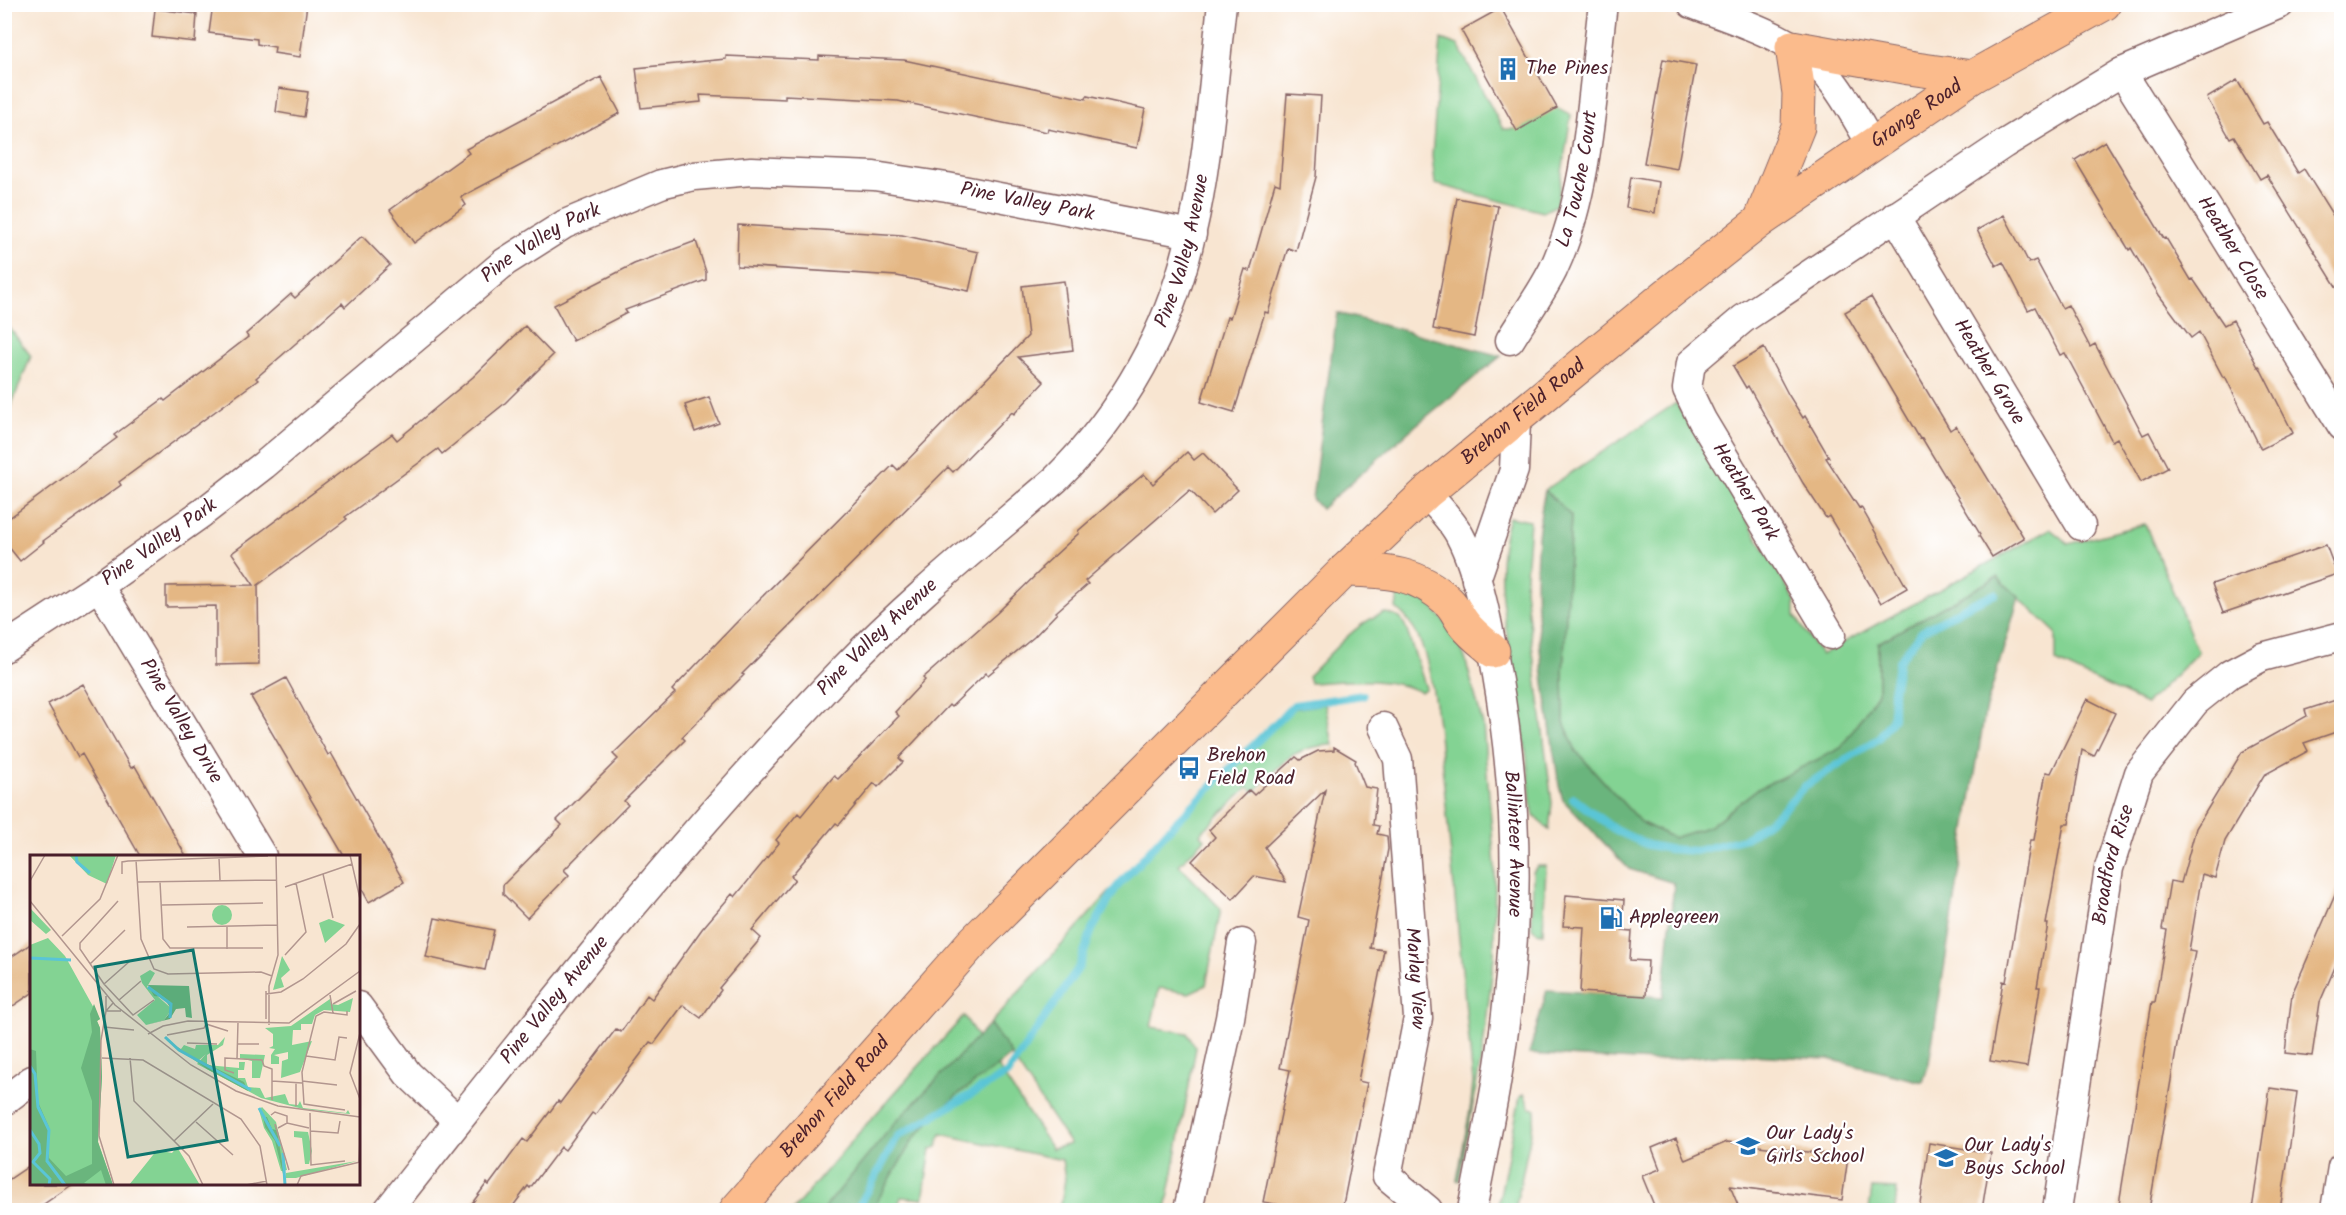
<svg xmlns="http://www.w3.org/2000/svg" width="2346" height="1215" font-family="Kalam,sans-serif">
  <style>
    .green { fill: #83d393; stroke: #66795f; stroke-width: 1.5 }
    .forest { fill: #6ab57d; stroke: #5a6a54; stroke-width: 1.5 }
    .lines { fill: none; stroke-linecap: round; stroke-linejoin: round }
    .stream { stroke: #5ac5d6; stroke-width: 8 }
    .building { fill: #e4b784 }
    .minor-casing { stroke: #876465; stroke-width: 31 }
    .major-casing { stroke: #876465; stroke-width: 35 }
    .minor { stroke: #fff; stroke-width: 28 }
    .major { stroke: #fbbb8c; stroke-width: 33 }
    .labels { text-anchor: middle; dominant-baseline: central; stroke-width: 4.5; stroke-linejoin: round; paint-order: stroke }
    .poi-label { font-size: 20px; fill: #4a1f2b; stroke: #fff; text-anchor: start }
    .street-label { font-size: 20px; fill: #4a1f2b; stroke: #fff }
    .inset-river { fill: none; stroke: #5ac5d6; stroke-width: 3 }
    .inset-road { fill: none; stroke: #b2968f; stroke-width: 1.5 }
    .view { fill: #0f766e; fill-opacity: 0.15; stroke: #0f766e; stroke-width: 3 }
    .inset-edge { fill: none; stroke: #4a1f2b; stroke-width: 3 }
  </style>
  <rect width="100%" height="100%" fill="#fff"/>
  <filter id="ink" filterUnits="userSpaceOnUse"><feTurbulence type="fractalNoise" baseFrequency=".0167" numOctaves="2"/><feDisplacementMap in="SourceGraphic" scale="12" xChannelSelector="R" yChannelSelector="G"/><feConvolveMatrix kernelMatrix="1 2 1 2 8 2 1 2 1" color-interpolation-filters="sRGB"/></filter>
  <filter id="wash" filterUnits="userSpaceOnUse"><feTurbulence type="fractalNoise" baseFrequency=".008" numOctaves="4" result="noise"/><feDisplacementMap in="SourceGraphic" scale="24" xChannelSelector="R" yChannelSelector="G"/><feGaussianBlur stdDeviation="1.35" result="paint"/><feColorMatrix in="noise" values="0 0 0 0 0 0 0 0 0 0 0 0 0 0 0 0 0 1.4 0 .05"/><feComposite in="paint" operator="in"/></filter>
  <g filter="url(#wash)">
    <rect width="100%" height="100%" fill="#f8e5d1"/>
    <!-- green -->
    <path class="green" d="M1441,39L1458,45L1503,129H1520L1556,107L1571,115L1557,205L1543,212L1435,184L1432,156Z
      M5,322L31,356L5,421Z
      M1676,403L1795,600V616L1821,655L2050,529L2069,544L2145,524L2198,652L2146,704L2056,662V633L1997,577L1878,643V693L1841,748L1756,790L1710,826L1674,838L1640,822L1576,751L1564,722L1563,673L1571,516L1545,490Z
      M1509,517L1530,521L1525,589L1552,803L1549,830L1534,815L1531,803C1528,760 1522,718 1514,675C1505,619 1492,573 1509,517Z
      M1403,589L1430,604L1455,634L1465,658L1483,725L1495,866L1494,957L1483,1048L1459,1181L1457,1180L1471,1104L1473,1082L1438,724C1432,686 1428,633 1396,608L1398,595Z
      M1387,613L1400,618L1405,625L1426,688L1421,692C1387,676 1347,681 1310,683L1308,676C1328,657 1361,616 1387,613Z
      M1325,704L1333,745C1291,746 1282,764 1254,792L1248,787L1200,834L1205,839L1179,865L1221,909L1206,985L1189,993L1159,988L1151,1027L1187,1033L1196,1048L1166,1210H1114L1108,1202L1111,1210H1060L1065,1179L1062,1160L941,1134L937,1147L931,1149L923,1199L901,1197L896,1210H793L863,1128L964,1016L1052,1149L1070,1144L990,1024L1160,836L1286,710Z
      M1537,866H1546L1543,933L1537,932L1532,928L1533,872Z
      M1524,1094L1530,1108L1536,1109L1515,1210H1497L1520,1097Z
      M1872,1188L1897,1189L1895,1210H1869Z"/>
    <!-- forest -->
    <path class="forest" d="M1337,313L1501,356L1415,426L1321,509L1312,499Z
      M1545,490L1571,516L1563,673L1564,722L1576,751L1640,822L1673,838L1710,826L1756,790L1841,748L1878,693V643L1997,577L2019,597L1985,711L1929,1063L1923,1082L1829,1059L1750,1055H1713L1654,1061L1529,1054L1547,990L1663,997L1674,883L1629,869L1563,800L1559,786C1545,689 1524,588 1545,490Z
      M990,1024L1012,1055L955,1097L914,1138L872,1210H823L894,1124Z"/>
    <g class="lines">
      <!-- stream -->
      <path class="stream" d="M1573,798L1615,830L1648,845L1669,849L1696,851L1746,838L1780,812L1805,786L1878,739L1893,718V691L1899,661L1922,631L1973,603L1995,594
        M857,1210L898,1136L1007,1074L1079,967L1092,930L1116,888L1169,829L1294,705L1363,695"/>
    </g>
    <g id="blocks">
      <!-- building -->
      <path class="building" d="M213,4H307L300,57L274,53L275,47L257,44V39L209,33Z
        M1501,8L1557,108L1517,131L1461,30Z
        M155,9L197,14L195,42L152,37Z
        M726,56L819,60V56L904,60L1086,99L1087,96L1145,109L1137,148L1048,129L1047,132L898,101L785,95V99L700,95L701,102L641,108L636,68L726,59Z
        M1663,59L1696,65L1677,169L1644,163Z
        M601,77L620,113L461,197L466,205L414,243L390,210L469,153L466,149Z
        M2237,80L2263,124L2267,122L2298,173L2304,169L2342,230V296L2267,175L2260,179L2234,136L2230,138L2207,98Z
        M279,88L308,92L304,117L276,112Z
        M1287,94L1321,96L1316,177L1296,251L1288,248L1268,313L1265,312L1234,412L1201,402L1227,317L1230,318L1245,269L1250,271L1275,183L1280,185Z
        M2105,141L2164,239L2166,238L2191,280L2193,279L2224,325L2233,320L2258,367L2259,366L2293,433L2261,449L2225,376L2223,377L2199,332L2191,338L2159,295L2131,248L2129,250L2075,160Z
        M1631,177L1659,182L1655,213L1626,208Z
        M1457,198L1498,206L1474,337L1433,329Z
        M2004,215L2029,263L2036,260L2062,308L2068,305L2090,347L2095,344L2143,435L2149,432L2168,468L2141,482L2117,438L2112,441L2065,353L2060,355L2035,307L2028,310L2003,262L1996,266L1977,230Z
        M738,225L902,235L978,252L969,291L897,276L737,266Z
        M362,236L390,265L345,307L342,303L256,378L258,380L119,482L121,485L43,541L44,542L20,561L4,541V522L117,438L114,435L163,399L165,401L248,337L246,334L291,294L295,298Z
        M696,241L706,272V280L625,310L627,313L573,341L554,305L634,264Z
        M1064,281L1073,350L1018,357L1044,382L1014,414L1012,412L953,472L948,467L742,674L744,675L682,737L685,740L624,801L628,805L564,870L569,875L527,918L503,894V885L562,825L557,820L618,759L613,754L675,693L672,690L734,625L893,465L898,470L1028,336L1022,286Z
        M1871,297L1950,430L1956,426L2024,538L1992,557L1979,536L1980,534L1922,438L1920,439L1845,312Z
        M525,326L553,355L504,404L442,454L438,449L345,517L347,519L258,585L259,664L216,665V606L166,607V586L254,585L232,553L392,434L397,440L473,377Z
        M1764,348L1788,394L1803,418L1805,416L1829,457L1826,458L1859,508L1861,507L1907,588L1881,603L1829,516L1826,518L1803,483L1748,386L1746,388L1733,366Z
        M709,397L719,423L695,432L685,405Z
        M1187,452L1194,460L1203,453L1238,490L1212,514L1190,490L1085,581L1088,584L1056,612L1057,613L1034,637L988,675L986,673L951,707L949,705L899,758L903,762L878,787L874,783L839,825L836,823L791,876L795,879L752,930L761,938L719,988L721,990L701,1018L683,1005L654,1044L650,1042L595,1115L592,1113L565,1150L561,1147L530,1188L528,1186L510,1210H467L487,1183L489,1185L523,1139L527,1142L558,1101L560,1103L616,1029L621,1032L647,995L652,999L702,929L732,894L735,897L779,843L776,840L798,813L801,816L834,776L838,779L899,716L895,712L925,680L923,678L997,613L1042,569L1041,568L1079,533L1078,531L1119,495L1144,474L1153,484Z
        M2326,545L2337,574L2223,613L2212,584Z
        M286,678L328,755L331,753L404,882L369,902L358,882V856H344L251,697Z
        M83,684L131,768L135,766L186,856H140L82,754L78,757L48,704Z
        M2342,698V730L2304,743L2308,751L2264,775L2225,841L2215,878L2202,874L2189,951L2195,952L2179,1033L2149,1210H2118L2152,1002H2155L2167,930L2162,929L2170,881L2181,883L2196,828L2242,752L2307,716L2305,710Z
        M2087,699L2115,713L2094,756L2082,750L2069,824H2064L2046,924H2048L2037,987H2040L2027,1067L1990,1061L2003,981L2006,982L2030,840H2034L2046,772L2051,773Z
        M1334,747L1356,760L1355,762L1365,787L1377,789L1373,825L1379,826L1377,834L1387,836L1388,849L1370,948L1384,950L1358,1081L1367,1083L1342,1210H1309L1263,1202L1290,1070L1280,1068L1309,920L1298,917L1325,790L1265,847L1286,882L1254,876L1233,899L1192,861L1215,837L1209,830L1249,790L1254,795L1296,757L1300,760L1318,751L1334,750Z
        M2342,879V951L2320,1002L2312,1056L2285,1053L2292,994Z
        M1566,895L1624,900L1622,930L1632,931L1630,960L1648,961L1646,996L1580,992L1584,927L1563,926Z
        M435,918L494,930L485,970L426,957Z
        M32,943V993L4,1012V962Z
        M2270,1088L2297,1092L2291,1138L2280,1210H2252Z
        M1676,1138L1685,1160L1727,1142L1848,1157L1842,1200L1730,1186L1740,1210H1656L1642,1176L1660,1169L1652,1148Z
        M1929,1143L1991,1153L1982,1210H1919Z
        M32,1164V1184H73L35,1210H4V1183Z"/>
    </g>
  </g>
  <g filter="url(#ink)">
    <use href="#blocks" fill-opacity="0" stroke="#876465" stroke-width="1.5"/>
    <g class="lines">
      <!-- minor casing -->
      <g class="minor-casing">
        <g id="minor">
          <path d="M1692,4C1740,22 1800,39 1832,81C1847,100 1859,123 1871,144"/>
          <path id="s1" d="M2122,72L2215,220L2342,426"/>
          <path id="s2" d="M1895,216L2081,526"/>
          <path id="s3" d="M1510,340C1524,317 1541,294 1553,270C1590,191 1592,90 1603,4"/>
          <path id="s4" d="M1426,493C1438,507 1452,520 1460,536C1479,572 1490,634 1497,675C1516,784 1520,896 1507,1005C1500,1074 1485,1142 1472,1210"/>
          <path d="M1476,580L1514,470L1516,421"/>
          <path id="s5" d="M99,586L262,856"/>
          <path d="M1831,635L1702,420L1687,389L1691,363L1743,319L2004,144L2122,72L2280,4"/>
          <path id="s6" d="M4,648L99,586L202,513L264,465L505,262L565,224L661,184L694,176L751,171L874,176L947,187L1192,234"/>
          <path id="s7" d="M1383,727L1398,759L1418,1018L1387,1176L1428,1210"/>
          <path d="M358,1006L408,1074L458,1121"/>
          <path d="M4,1101L32,1080"/>
          <path id="s8" d="M388,1210C533,1025 681,839 844,669C909,601 984,541 1056,479C1123,413 1171,328 1191,235C1209,160 1213,81 1222,4"/>
          <path d="M1188,1210L1230,1018L1242,943"/>
          <path id="s9" d="M2057,1210L2109,868L2139,773L2195,702L2230,674L2262,657L2342,636"/>
          <path d="M2335,1210L2342,1167"/>
        </g>
      </g>
      <!-- major casing -->
      <g class="major-casing">
        <g id="major">
          <path d="M1760,221L1798,127L1799,93L1792,47L1909,68L1972,77"/>
          <path d="M1345,570C1387,571 1418,572 1449,602C1456,609 1459,618 1465,625C1473,635 1484,643 1493,651"/>
          <path id="s10" d="M736,1210L971,944L1345,570L1426,493L1665,296L1760,221L1972,77L2104,4"/>
        </g>
      </g>
      <!-- minor -->
      <use href="#minor" class="minor"/>
      <!-- major -->
      <use href="#major" class="major"/>
    </g>
  </g>
  <!-- icons -->
  <defs>
    <g id="building-bare" transform="scale(1.8)"><path d="M-4-6H4V6H1V3H-1V6H-4ZM-2.5-4.3h1.7v1.8h-1.7ZM.8-4.3h1.7v1.8H.8ZM-2.5-1h1.7V.8h-1.7ZM.8-1h1.7V.8H.8Z" fill="#1f6fb2" stroke="#fff" stroke-width="2.5" paint-order="stroke"/></g>
    <g id="bus-bare" transform="scale(1.8)"><path d="M-5-6H5V4H4V6H2V4H-2V6H-4V4H-5ZM-3.5-4V0h7V-4ZM-3.5 1.2v1.5H-2V1.2ZM2 1.2v1.5H3.5V1.2Z" fill="#1f6fb2" stroke="#fff" stroke-width="2.5" paint-order="stroke"/></g>
    <g id="fuel-bare" transform="scale(1.8)"><path d="M-5.5-6h7V0h2V4h1.3V-2.5L3-4.5l.8-.8L6-3V5H2.5V1h-1V6h-7ZM-4.2-4.7v3.2H.2V-4.7Z" fill="#1f6fb2" stroke="#fff" stroke-width="2.5" paint-order="stroke"/></g>
    <g id="school-bare" transform="scale(1.8)"><path d="M0-5L7-2L0 1L-7-2ZM-4 1L0 2.5L4 1V4Q0 6-4 4Z" fill="#1f6fb2" stroke="#fff" stroke-width="2.5" paint-order="stroke"/></g>
  </defs>
  <g fill-rule="evenodd">
    <use href="#building-bare" x="1508" y="69"/>
    <use href="#bus-bare" x="1189" y="768"/>
    <use href="#fuel-bare" x="1611" y="918"/>
    <use href="#school-bare" x="1748" y="1146"/>
    <use href="#school-bare" x="1946" y="1158"/>
  </g>
  <g class="labels">
    <!-- poi labels -->
    <g class="poi-label">
      <text x="1526" y="69">The Pines</text>
      <text x="1207" y="756">Brehon<tspan x="1207" dy="23">Field Road</tspan></text>
      <text x="1629" y="918">Applegreen</text>
      <text x="1766" y="1134">Our Lady's<tspan x="1766" dy="23">Girls School</tspan></text>
      <text x="1964" y="1146">Our Lady's<tspan x="1964" dy="23">Boys School</tspan></text>
    </g>
    <!-- street labels -->
    <g class="street-label">
      <text stroke="none"><textPath href="#s10" startOffset="1616">Grange Road</textPath></text>
      <text stroke="none"><textPath href="#s3" startOffset="177">La Touche Court</textPath></text>
      <text stroke="none"><textPath href="#s6" startOffset="1178">Pine Valley Park</textPath></text>
      <text stroke="none"><textPath href="#s6" startOffset="674">Pine Valley Park</textPath></text>
      <text stroke="none"><textPath href="#s1" startOffset="208">Heather Close</textPath></text>
      <text stroke="none"><textPath href="#s8" startOffset="1258">Pine Valley Avenue</textPath></text>
      <text stroke="none"><textPath href="#s2" startOffset="182">Heather Grove</textPath></text>
      <text stroke="none"><textPath href="#s10" startOffset="1122">Brehon Field Road</textPath></text>
      <text transform="translate(1745 492) rotate(59)">Heather Park</text>
      <text stroke="none"><textPath href="#s6" startOffset="188">Pine Valley Park</textPath></text>
      <text stroke="none"><textPath href="#s8" startOffset="754">Pine Valley Avenue</textPath></text>
      <text stroke="none"><textPath href="#s5" startOffset="158">Pine Valley Drive</textPath></text>
      <text stroke="none"><textPath href="#s4" startOffset="369">Ballinteer Avenue</textPath></text>
      <text stroke="none"><textPath href="#s9" startOffset="350">Broadford Rise</textPath></text>
      <text stroke="none"><textPath href="#s7" startOffset="255">Marlay View</textPath></text>
      <text stroke="none"><textPath href="#s8" startOffset="268">Pine Valley Avenue</textPath></text>
      <text stroke="none"><textPath href="#s10" startOffset="150">Brehon Field Road</textPath></text>
    </g>
  </g>
  <!-- overview -->
  <g transform="translate(30 855)">
    <rect width="330" height="330" fill="#f8e5d1"/>
    <path d="M39,0H86L77,29L58,20ZM182 60a10 10 0 1 1 20 0a10 10 0 1 1-20 0ZM0,53L21,75L16,79L0,65ZM299,64L315,70L295,88L289,68ZM18,83L35,101L70,164L67,166L70,173L72,222L68,287L83,330H0V90ZM252,101L260,115L251,123L254,132L243,135ZM120,115L125,118L117,132L142,154L134,165L116,170L107,160L125,145L112,128L110,121ZM323,143L320,157L294,155L285,160L282,169H271V175H263L262,190L282,186L270,217L251,223L252,206L258,204V197L244,200L249,202V209H241V200L245,194L239,193L243,191V179L235,173L261,171L300,144L301,149L308,150ZM195,182L193,190L177,200V210L209,213V207H215L214,215H208V223H215L218,232L230,233L235,243L255,239L259,249L268,250L270,246L273,253L316,258L318,255L320,259L273,254L231,243L167,209L176,199L167,207L136,185L151,194L154,190L165,194L166,190H188ZM210,199L235,200L230,223H222V206L210,203ZM232,252L246,267L257,315L251,316L242,286L234,273L229,255ZM264,276L278,277L282,296L279,309H275L272,283L264,282ZM147,292L170,330H99L127,295L142,298ZM327,306L266,323H256V318Z" fill="#83d393"/>
    <path d="M118,130L159,131L162,163L156,162L155,153L146,154L140,164L116,170L134,165L142,155L133,142L124,141ZM64,149L70,164L67,166L70,173L72,222L68,287L83,330H76L71,315L54,328L62,330H0V194L6,196L8,247L19,272V303L36,321L62,309V246L51,213L62,177L60,159ZM169,205L214,227L218,236L177,214L167,207ZM233,262H237L242,274L246,275L244,270L247,275L255,327L245,286L235,272Z" fill="#6ab57d"/>
    <path class="inset-river" d="M46,0L47,7L60,18M0,103L41,105M118,132L141,149L140,163M135,182L149,195L221,235M0,211L5,219L8,252L19,275L17,306L35,330M229,253L250,291M0,275L9,289L10,298L3,307L20,324L19,330M253,298L255,330"/>
    <path class="inset-road" d="M320,0L330,44M189,3L190,25M106,5L111,84L124,114L138,119L231,117L242,121M92,19V7L98,6L238,1M293,19L303,63M0,26L15,0M108,27L247,25M130,27L133,84L140,93H233M255,32L322,9M0,46L85,150L161,210L206,236L248,251L330,262M88,46L50,88V94L74,129L103,160L124,145M132,50L233,48M157,72L247,70M32,81L70,44L88,0M197,94V72M255,100L276,77L266,28M60,109L95,75M74,129L100,106M236,139L251,137L273,124L316,89L330,69M300,140L303,158M76,141V156H91M89,145L111,126M83,148L76,156L71,185L69,281L84,330M303,149L326,136M236,164V136M239,170V131L248,100L246,0M74,172L104,175M330,178L320,218L330,244M118,179L133,171L158,166L259,168L330,116M137,180L174,173L176,169L198,176M157,188L187,189M207,189H229M276,201L305,205L309,182L317,183M72,203L113,205L211,264L230,291L237,330M100,203L104,246L159,301L173,330M207,204L208,167M204,218L195,215V203L232,205L234,211L242,214V245M242,226L272,228M272,226L307,230M266,251V228M315,255L274,249L272,217L286,161L294,157L317,160V156M280,258L281,310L315,306M241,260L245,257L257,261V268M166,267L203,300M245,269L259,315M248,273L257,268L279,273M280,276L308,278L310,266M144,286L183,249M329,307L330,284M216,330L237,326M267,330L271,321L330,307"/>
    <path class="view" d="M163,95L197,285L98,302L65,112Z"/>
    <rect width="330" height="330" class="inset-edge"/>
  </g>
  <!-- margin -->
  <rect width="2346" height="1215" fill="none" stroke="#fff" stroke-width="24"/>
</svg>
